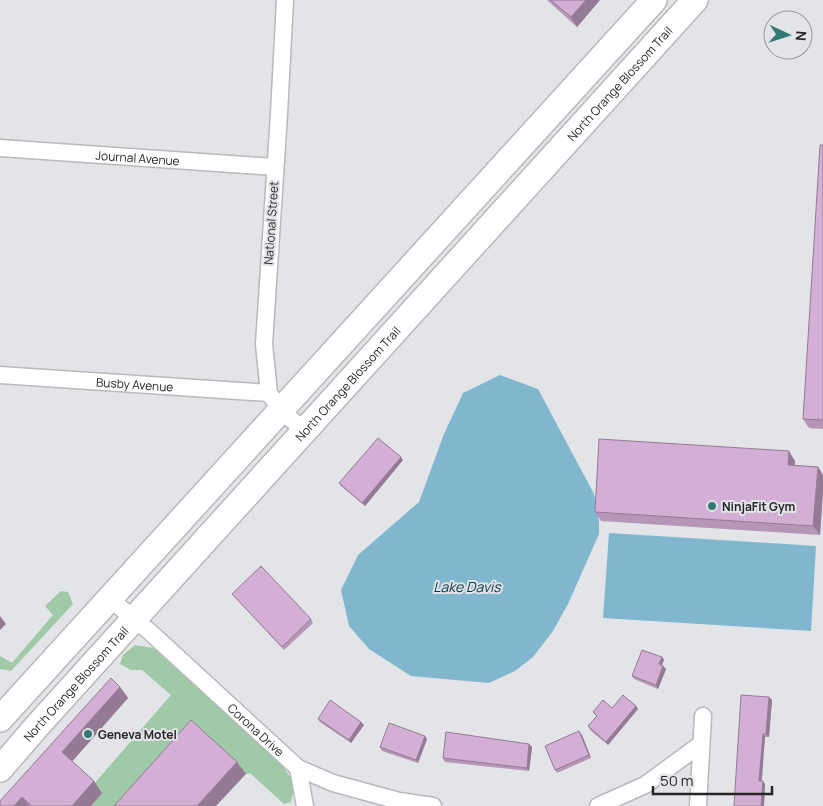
<svg xmlns="http://www.w3.org/2000/svg" width="823" height="806" font-family="Manrope,sans-serif">
  <style>
    .green { fill: #9fc9a7 }
    .water { fill: #81b6cf }
    .lines { fill: none; stroke-linecap: round; stroke-linejoin: round }
    .street-casing { stroke: #b7b9bc; stroke-width: 19 }
    .primary-casing { stroke: #b7b9bc; stroke-width: 28 }
    .street { stroke: #fff; stroke-width: 16 }
    .primary { stroke: #fff; stroke-width: 25 }
    .wall { fill: #b596b7 }
    .shaded-wall { fill: #947a95 }
    .building { fill: #d3aed5; stroke: #947a95 }
    .poi-dot { fill: #327a76; stroke: #e2e4e7; stroke-width: 2 }
    .labels { text-anchor: middle; dominant-baseline: central; stroke-width: 4; stroke-linejoin: round; paint-order: stroke }
    .street-label { font-size: 12px; fill: #262627; stroke: #e2e4e7 }
    .poi-label { font-size: 12px; font-weight: bold; fill: #262627; stroke: #e2e4e7; text-anchor: start }
    .water-label { font-size: 14px; font-style: italic; fill: #033547; stroke: #e2e4e7 }
  </style>
  <rect width="100%" height="100%" fill="#e2e4e7"/>
  <!-- green -->
  <path class="green" d="M61,591L68,592L73,604L11,671L0,669V656L12,663L53,615L45,606Z
    M135,645L153,648L278,759L295,784L291,802L284,804L250,773L133,806H91L102,793L93,785L171,695L142,670H131L120,664L123,655Z"/>
  <!-- water -->
  <path class="water" d="M500,375L538,389L594,494L599,521V534L568,604L553,631L533,657L515,671L489,683L411,676L369,649L349,626L341,590L358,555L419,502L444,434L463,393Z
    M609,533L816,546L811,631L603,618Z"/>
  <g class="lines">
    <!-- street casing -->
    <g class="street-casing">
      <g id="street">
        <path d="M285,0L279,114L264,344L269,393L281,411L304,430"/>
        <path id="s1" d="M0,148L275,167"/>
        <path id="s2" d="M0,375L269,393"/>
        <path id="s3" d="M110,599L150,632L298,768L333,783L399,801L433,806"/>
        <path d="M298,768L305,806"/>
        <path d="M598,806L645,785L701,744"/>
        <path d="M698,806L703,716"/>
      </g>
    </g>
    <!-- primary casing -->
    <g class="primary-casing">
      <g id="primary">
        <path d="M0,719L654,0"/>
        <path id="s4" d="M0,769L38,725L695,0"/>
      </g>
    </g>
    <!-- street -->
    <use href="#street" class="street"/>
    <!-- primary -->
    <use href="#primary" class="primary"/>
  </g>
  <!-- wall -->
  <path class="wall" d="M547,0H600L577,27Z
    M823,145V429L809,428L803,419Z
    M403,460L365,506L341,486L339,483Z
    M795,461V465L818,467L823,475V491L820,535L601,521L595,512Z
    M232,594L311,619L313,623L284,650Z
    M662,657L664,660L662,665L666,669L658,689L634,679L632,676Z
    M120,687L128,698L72,761L102,793L91,806H0Z
    M769,697L772,700L769,737H765L762,781L765,784L764,806H734Z
    M636,706L638,709L608,745L590,730L588,726L597,717L593,712L612,708Z
    M318,719L361,722L364,725L351,743L320,722Z
    M582,735L591,758L557,773L555,770Z
    M427,739L418,763L382,751L380,747Z
    M529,744L532,747L529,771L445,762L443,758Z"/>
  <!-- shaded-wall -->
  <path class="shaded-wall" d="M586,0H600L577,27L571,17Z
    M789,451L795,461L794,474L788,465Z
    M401,457L403,460L365,506L362,503Z
    M818,467L823,475V491L820,535L813,526Z
    M0,616L6,624L0,630Z
    M662,657L664,660L661,667L659,664Z
    M663,666L666,669L658,689L656,685Z
    M120,687L128,698L70,764L62,752Z
    M769,697L772,700L769,737L766,734Z
    M636,706L638,709L608,745L606,742Z
    M361,722L364,725L351,743L349,740Z
    M579,731L582,735L591,758L589,755Z
    M763,734L765,737L761,784L759,781Z
    M425,736L427,739L418,763L416,760Z
    M529,744L532,747L529,771L527,768Z
    M237,762L246,774L216,806H197Z
    M94,781L102,793L91,806H72Z
    M763,781L765,784L764,806H761Z
    M22,797L29,806H14Z"/>
  <!-- building -->
  <path class="building" d="M551,0H586L571,17Z
    M820,145H823V420L803,419Z
    M378,438L401,457L362,503L339,483Z
    M599,439L789,451L788,465L818,467L813,526L595,512Z
    M261,566L311,619L282,647L232,594Z
    M642,650L662,657L659,664L663,666L656,685L632,676Z
    M111,678L120,687L62,752L94,781L72,806H32L22,797L14,806H0V801Z
    M623,695L636,706L606,742L588,726L597,716L593,712L603,700L612,708Z
    M741,695L769,697L766,734H763L759,781H763L761,806H734Z
    M330,700L361,722L349,740L318,719Z
    M191,720L237,762L197,806H114Z
    M389,723L425,736L416,760L380,747Z
    M579,731L589,755L555,770L545,746Z
    M446,732L529,744L527,768L443,758Z"/>
  <!-- markers -->
  <g class="poi-dot">
    <circle cx="712" cy="506" r="5"/>
    <circle cx="88" cy="734" r="5"/>
  </g>
  <g class="labels">
    <!-- street labels -->
    <g class="street-label">
      <text stroke="none"><textPath href="#s4" startOffset="924">North Orange Blossom Trail</textPath></text>
      <text stroke="none"><textPath href="#s1" startOffset="138">Journal Avenue</textPath></text>
      <text transform="translate(271 223) rotate(-86)">National Street</text>
      <text stroke="none"><textPath href="#s2" startOffset="135">Busby Avenue</textPath></text>
      <text stroke="none"><textPath href="#s4" startOffset="519">North Orange Blossom Trail</textPath></text>
      <text stroke="none"><textPath href="#s4" startOffset="114">North Orange Blossom Trail</textPath></text>
      <text stroke="none"><textPath href="#s3" startOffset="196">Corona Drive</textPath></text>
    </g>
    <!-- poi labels -->
    <g class="poi-label">
      <text x="722" y="506">NinjaFit Gym</text>
      <text x="98" y="734">Geneva Motel</text>
    </g>
    <!-- water labels -->
    <g class="water-label">
      <text x="467" y="586">Lake Davis</text>
    </g>
  </g>
  <!-- north arrow -->
  <g transform="translate(788 35) rotate(94)"><circle r="24" fill="#e2e4e7" stroke="#97989a"/>
  <path d="M0-4L9 19L0 12L-9 19Z" fill="#327a76"/>
  <text y="-8" font-size="14" font-weight="bold" text-anchor="middle" fill="#262627">N</text>
  </g>
  <!-- scale -->
  <path d="M653 786v8h119v-8" fill="none" stroke="#262627" stroke-width="2.5"/>
  <text x="660" y="786" font-size="15" fill="#262627" stroke="#e2e4e7" stroke-width="4" paint-order="stroke">50 m</text>
</svg>
